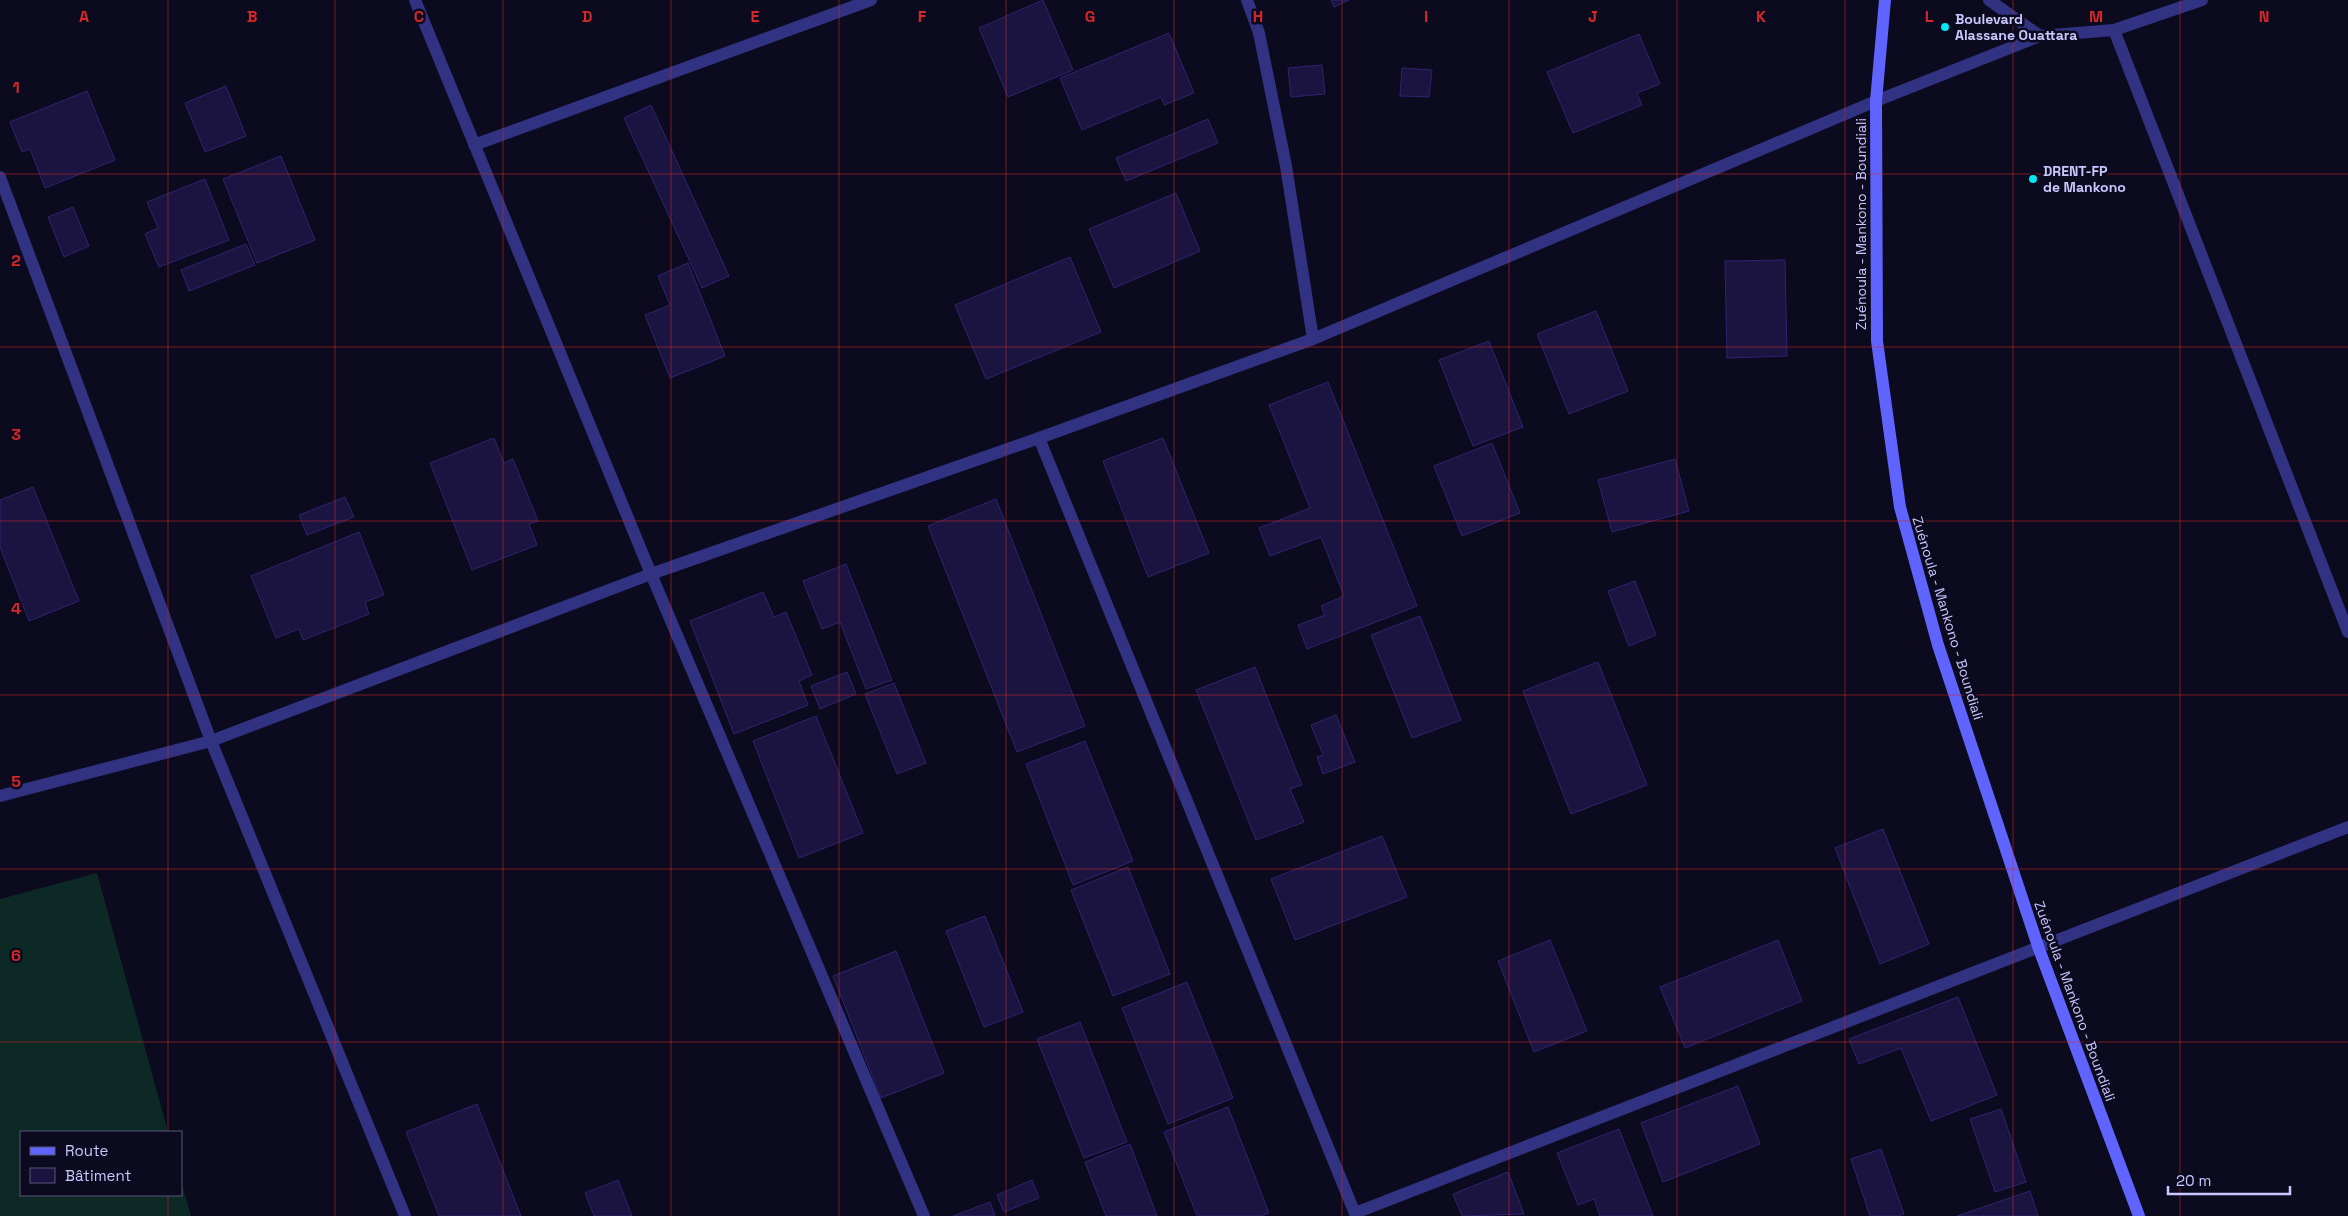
<svg xmlns="http://www.w3.org/2000/svg" width="2348" height="1216" font-family="'Space Grotesk',sans-serif">
  <style>
    .garden { fill: #0d2926 }
    .building { fill: #1b1441; stroke: #2e246f }
    .lines { fill: none; stroke-linecap: round; stroke-linejoin: round }
    .minor { stroke: #313282; stroke-width: 12 }
    .secondary { stroke: #5f64ff; stroke-width: 12 }
    .grid { fill: none; stroke: #d62828; stroke-width: 1; stroke-opacity: 0.55 }
    .poi-dot { fill: #00e9f3; stroke: #0c0a1e; stroke-width: 2 }
    .labels { text-anchor: middle; dominant-baseline: central; stroke-width: 5; stroke-linejoin: round; paint-order: stroke }
    .poi-label { font-size: 14px; font-weight: bold; fill: #cac8ff; stroke: #0c0a1e; text-anchor: start }
    .street-label { font-size: 14px; fill: #cac8ff; stroke: #0c0a1e }
    .grid-label { font-size: 16px; text-anchor: middle; font-weight: bold; fill: #d62828; stroke: #0c0a1e; stroke-width: 5; stroke-linejoin: round; paint-order: stroke }
  </style>
  <rect width="100%" height="100%" fill="#0c0a1e"/>
  <!-- garden -->
  <path class="garden" d="M97,873L168,1132H21V1195H181V1182L191,1216H0V899Z"/>
  <!-- building -->
  <path class="building" d="M1043,0L1073,70L1008,97L979,28Z
    M1331,0H1349L1334,7Z
    M1169,33L1194,93L1164,105L1161,97L1082,130L1060,78Z
    M1639,34L1660,84L1637,93L1642,105L1573,133L1547,72Z
    M1322,65L1325,94L1291,97L1288,68Z
    M1402,68L1432,70L1429,97L1400,96Z
    M226,86L246,136L205,152L185,103Z
    M87,91L115,160L45,188L30,149L22,152L10,122Z
    M651,105L729,276L702,288L624,118Z
    M1208,119L1218,143L1126,181L1116,158Z
    M281,156L315,240L257,263L223,179Z
    M205,179L229,240L159,267L145,234L158,228L147,202Z
    M1176,193L1200,251L1114,288L1089,229Z
    M73,207L89,246L64,257L48,217Z
    M246,244L255,265L189,291L181,270Z
    M1070,257L1101,332L986,379L955,305Z
    M1785,260L1787,356L1727,358L1725,261Z
    M688,263L725,356L670,378L645,315L670,305L658,276Z
    M1596,311L1628,391L1569,414L1537,334Z
    M1489,341L1523,427L1473,446L1439,360Z
    M1328,382L1417,606L1307,649L1298,625L1325,615L1321,606L1344,596L1321,537L1270,556L1259,528L1310,508L1269,405Z
    M494,438L504,463L513,459L538,521L529,524L537,545L472,570L430,463Z
    M1163,438L1209,553L1148,577L1103,461Z
    M1492,443L1520,513L1462,536L1434,466Z
    M1675,459L1689,511L1612,532L1598,480Z
    M33,487L79,601L29,621L0,547V500Z
    M345,497L354,517L307,535L299,515Z
    M996,499L1085,726L1017,752L928,526Z
    M359,532L384,595L365,602L369,614L303,640L299,629L276,638L251,576Z
    M846,564L892,680L866,689L840,622L822,629L803,581Z
    M1635,581L1656,635L1629,646L1608,591Z
    M763,592L774,617L786,612L812,675L799,681L808,705L734,734L690,621Z
    M1420,616L1461,720L1412,738L1371,635Z
    M1598,662L1647,785L1571,814L1523,691Z
    M1255,667L1302,785L1290,789L1304,822L1256,840L1196,690Z
    M847,672L856,694L820,709L811,686Z
    M894,683L926,763L897,774L865,694Z
    M1336,715L1355,762L1323,774L1317,757L1323,755L1311,725Z
    M816,716L863,833L799,858L753,741Z
    M1085,741L1133,861L1073,885L1026,764Z
    M1883,829L1929,944L1880,964L1835,848Z
    M1382,836L1407,897L1295,940L1271,879Z
    M1128,867L1170,974L1113,996L1071,890Z
    M985,916L1023,1012L984,1027L946,931Z
    M1550,940L1587,1031L1534,1052L1498,961Z
    M1778,940L1802,1001L1685,1048L1660,987Z
    M896,951L944,1073L881,1098L833,976Z
    M1187,982L1233,1098L1168,1124L1122,1008Z
    M1958,997L1997,1095L1931,1121L1901,1048L1859,1064L1849,1039Z
    M1080,1022L1127,1142L1084,1158L1037,1039Z
    M1738,1086L1760,1144L1663,1182L1641,1123Z
    M477,1104L521,1216H439L406,1132Z
    M1228,1107L1269,1213L1262,1216H1197L1164,1132Z
    M2001,1109L2026,1182L1995,1192L1970,1119Z
    M1619,1129L1653,1216H1600L1594,1199L1578,1205L1557,1153Z
    M1130,1144L1157,1216H1106L1085,1162Z
    M1881,1149L1904,1214L1899,1216H1870L1851,1159Z
    M1508,1172L1524,1214L1462,1216L1453,1194Z
    M618,1180L632,1216H594L585,1193Z
    M1032,1180L1039,1198L1004,1212L997,1195Z
    M2030,1191L2038,1216H1957Z
    M990,1202L995,1216H953Z"/>
  <g class="lines">
    <!-- minor -->
    <path class="minor" d="M415,0L651,574L924,1216
      M1247,0L1259,33L1286,166L1313,339
      M1989,0L2040,36
      M2114,30L2348,632
      M474,145L871,0
      M0,177L211,741L405,1216
      M1039,438L1356,1216
      M0,796L211,741L651,574L1039,438L1313,339L1876,101L2040,36L2114,30L2202,0
      M1355,1213L2348,827"/>
    <!-- secondary -->
    <path class="secondary" d="M1885,0L1876,101L1877,341L1900,507L1938,645L2039,949L2139,1216"/>
  </g>
  <!-- grid -->
  <path class="grid" d="M168,0V1132M335,0V1216M503,0V1216M671,0V1216M839,0V1216M1006,0V1216M1174,0V1216M1342,0V1216M1509,0V1216M1677,0V1216M1845,0V1216M2013,0V1216M2180,0V1216M0,174H2348M0,347H2348M0,521H2348M0,695H2348M0,869H2348M0,1042H2348M168,1195V1216"/>
  <!-- markers -->
  <g class="poi-dot">
    <circle cx="1945" cy="27" r="5"/>
    <circle cx="2033" cy="179" r="5"/>
  </g>
  <g class="labels">
    <!-- poi labels -->
    <g class="poi-label">
      <text x="1955" y="19">Boulevard<tspan x="1955" dy="16">Alassane Ouattara</tspan></text>
      <text x="2043" y="171">DRENT-FP<tspan x="2043" dy="16">de Mankono</tspan></text>
    </g>
    <!-- street labels -->
    <g class="street-label">
      <text transform="translate(1861 224) rotate(-90)">Zuénoula - Mankono - Boundiali</text>
      <text transform="translate(1948 618) rotate(73)">Zuénoula - Mankono - Boundiali</text>
      <text transform="translate(2075 1001) rotate(70)">Zuénoula - Mankono - Boundiali</text>
    </g>
  </g>
  <g class="grid-label">
    <text x="84" y="22">A</text>
    <text x="252" y="22">B</text>
    <text x="419" y="22">C</text>
    <text x="587" y="22">D</text>
    <text x="755" y="22">E</text>
    <text x="922" y="22">F</text>
    <text x="1090" y="22">G</text>
    <text x="1258" y="22">H</text>
    <text x="1426" y="22">I</text>
    <text x="1593" y="22">J</text>
    <text x="1761" y="22">K</text>
    <text x="1929" y="22">L</text>
    <text x="2096" y="22">M</text>
    <text x="2264" y="22">N</text>
    <text x="16" y="93">1</text>
    <text x="16" y="266">2</text>
    <text x="16" y="440">3</text>
    <text x="16" y="614">4</text>
    <text x="16" y="787">5</text>
    <text x="16" y="961">6</text>
  </g>
  <!-- legend -->
  <rect x="20" y="1131" width="162" height="65" fill="#0c0a1e" stroke="#585678"/>
  <rect x="30" y="1147" width="25" height="8" fill="#5f64ff" stroke="#585678"/>
  <text x="65" y="1156" font-size="15" fill="#cac8ff">Route</text>
  <rect x="30" y="1168" width="25" height="15" fill="#1b1441" stroke="#585678"/>
  <text x="65" y="1181" font-size="15" fill="#cac8ff">Bâtiment</text>
  <!-- scale -->
  <path d="M2168 1186v8h122v-8" fill="none" stroke="#cac8ff" stroke-width="2.5"/>
  <text x="2176" y="1186" font-size="15" fill="#cac8ff" stroke="#0c0a1e" stroke-width="4" paint-order="stroke">20 m</text>
</svg>
